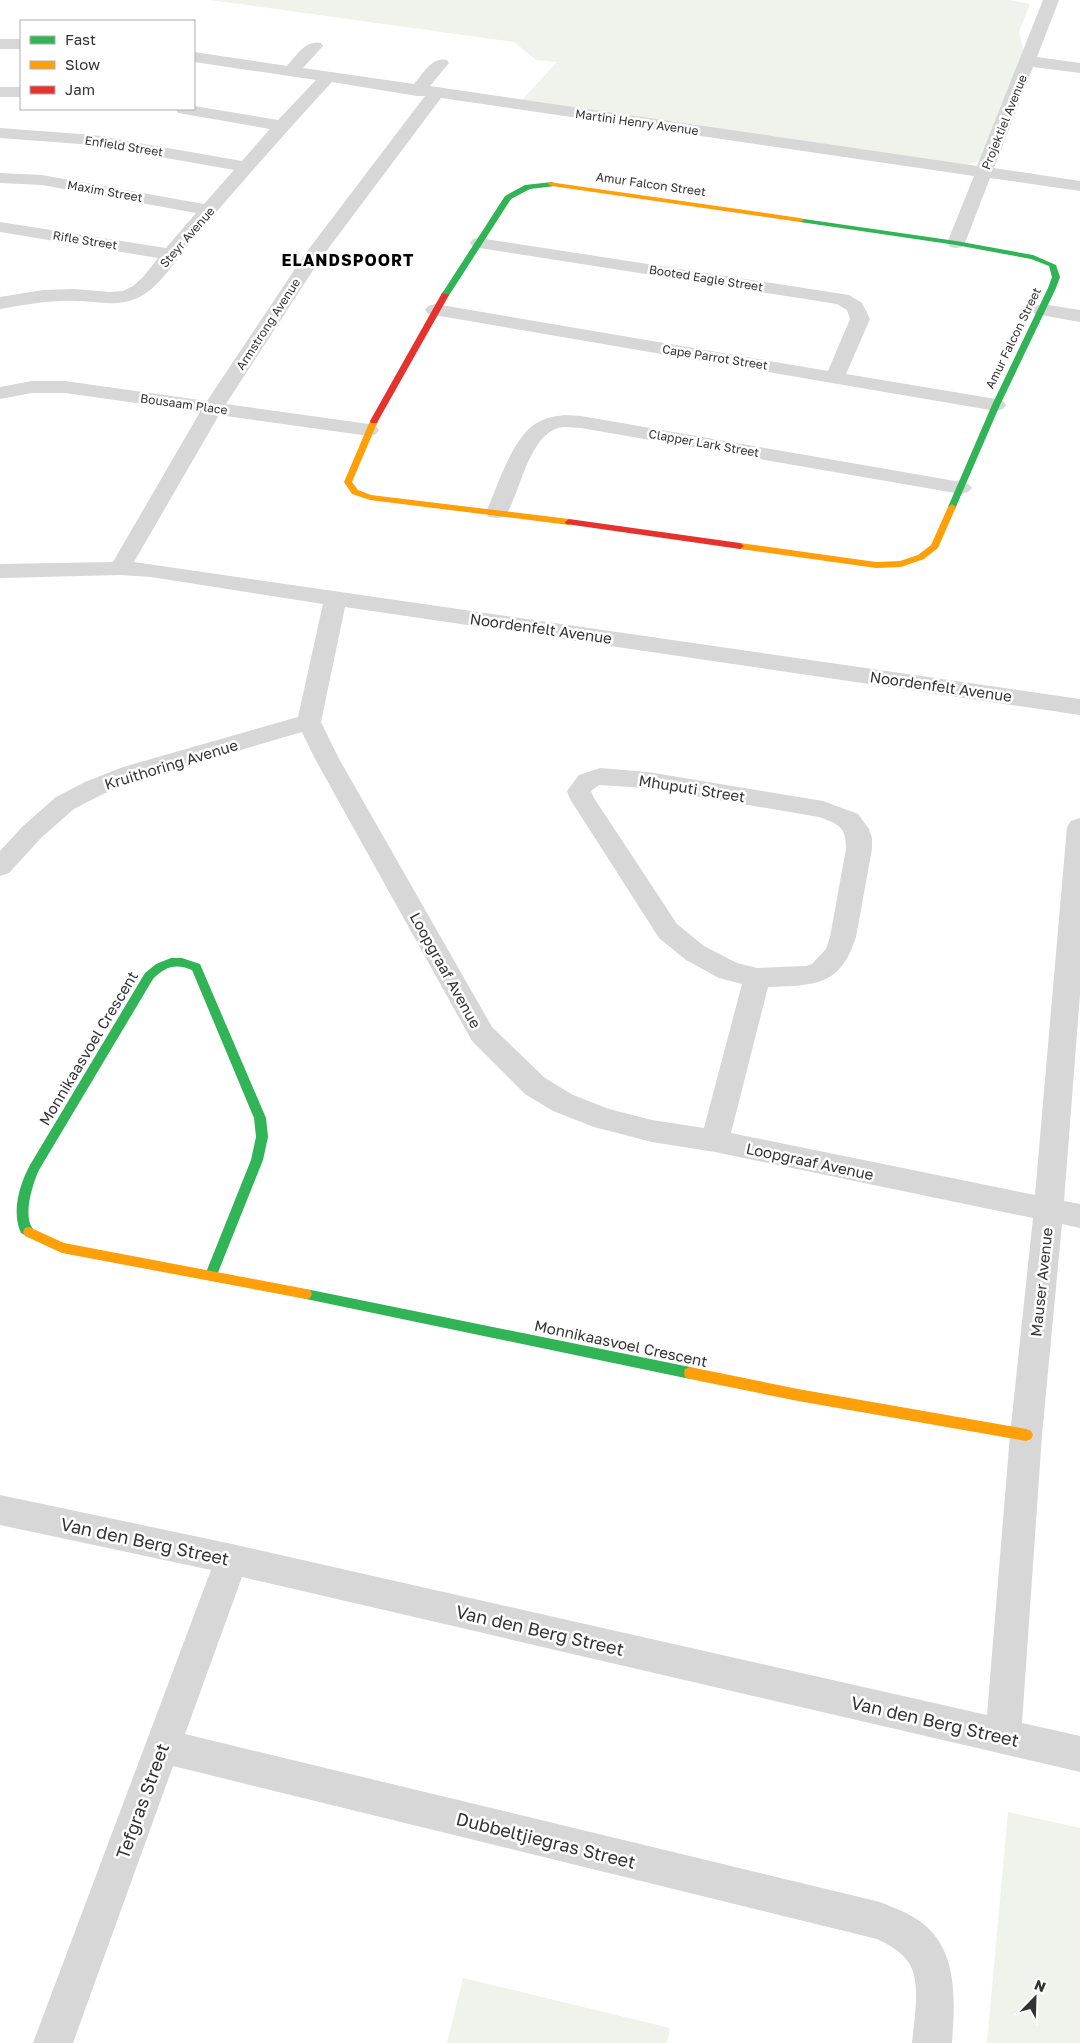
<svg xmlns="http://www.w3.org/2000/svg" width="1080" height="2043" font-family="'Golos Text',sans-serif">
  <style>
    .green { fill: #f0f3ec }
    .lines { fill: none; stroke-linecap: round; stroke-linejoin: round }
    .street { fill: #d7d7d7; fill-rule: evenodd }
    .fast { fill: #30b455; fill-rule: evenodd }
    .slow { fill: #ff9f0a; fill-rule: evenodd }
    .jam { fill: #e5322d; fill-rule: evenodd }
    .labels { text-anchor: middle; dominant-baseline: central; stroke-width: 5; stroke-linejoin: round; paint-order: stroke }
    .far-street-label { font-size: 12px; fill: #333; stroke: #fff }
    .street-label { font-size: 15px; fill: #333; stroke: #fff }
    .far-district-label { font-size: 16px; font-weight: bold; letter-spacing: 1px; fill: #000; stroke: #fff }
    .near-street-label { font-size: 18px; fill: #333; stroke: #fff }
  </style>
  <rect width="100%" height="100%" fill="#fff"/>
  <!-- green -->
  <path class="green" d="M210,0H1010L1030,4L1019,32L1024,52L981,160L966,165L522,100L557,62L536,60L514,42Z
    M1008,1812L1080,1828V2043H987Z
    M463,1978L670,2028L667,2043H447Z"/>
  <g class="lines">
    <!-- street -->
    <path class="street" d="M1043,0H1059L1037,57L1080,63V73L1033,67L994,168L1080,181V191L990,178L965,243L962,247L956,248L950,247L947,243L974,176L441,98L319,261L226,404L369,424L376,426L379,430L376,434L369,436L219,415L134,562L1080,699V715L345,607L321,722L338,757L492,1027L545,1078L573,1095L609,1109L652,1120L704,1128L742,984L719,978L686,960L659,938L570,799L567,791L579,775L600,768L648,772L823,801L858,814L869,829L872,838V849L856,937C840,987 815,985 768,987L731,1133L1035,1195L1067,827L1071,821L1080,818V994L1064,1201L1080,1204V1228L1062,1224L1042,1435L1022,1723L1080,1736V1772L242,1577L185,1734L880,1902C892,1907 904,1911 915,1918C959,1945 955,1998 952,2043H912C914,2023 920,1988 912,1969C907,1955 890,1945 877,1939L173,1766L73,2043H33L211,1570L0,1525V1495L232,1544L987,1715L1010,1435L1033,1218L715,1152L652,1142L594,1127L553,1111L525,1094L472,1041L314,757L302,732L141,779L103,794L74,809L41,838L9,873L0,876V851L23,826L56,797L85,782L123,767L298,717L323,604L151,577L120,575L0,578V564L113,562L200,412L65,393H32L0,399V387L32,381H65L207,401L305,254L425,96H417L332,82C284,134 238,187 192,240C175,260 160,289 135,299C116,307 95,301 75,301C50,300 25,305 0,309V297L43,290L75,289L109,292L123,291L133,286L143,277L158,258L0,232V222L166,248L196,213L42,185L0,183V173L42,175L204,204L234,170L93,145L0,138V128L93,135L242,161L270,129L184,114L178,113L176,109H194V106L278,120L316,80L194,62V52L287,66C296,56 306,39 321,43L323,46L303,68L414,84C423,74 432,56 447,60L449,63L430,86L977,166ZM599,785L648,788L819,817C839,824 846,827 846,849L830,937L826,949L812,964L806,966L757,968L737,963L704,946L677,924L594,798L591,791Z
      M0,39H21V49H0Z
      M0,87H21V97H0Z
      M479,238L849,295L862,303L870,319L846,374L996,399L1003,401L1006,405L1003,409L996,411L428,314L425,310L428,306L435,304L828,371L850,319L847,310L837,304L473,247L470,243L473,239Z
      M1042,304L1080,310V322L1035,314L1032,310L1035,306Z
      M565,415L581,416L961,482L968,484L972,488L968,492L961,494L581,428C574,428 565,426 558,428C528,437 520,494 505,517L497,518L489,517L486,512C498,486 511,440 535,424C544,418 555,416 565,415Z"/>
    <!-- fast -->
    <path class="fast" d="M552,182L556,184L555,186L530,189L511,199L448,297H442L441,295L505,196L525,185Z
      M797,218L956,241L1033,255L1056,265L1060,277L1056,288L1000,405L955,509L952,510L948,507L992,405L1048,288L1052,277L1049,266L1031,259L956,245L800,222L796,220Z
      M171,958H182L200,964L266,1118L268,1137L263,1160L217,1275L215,1279L211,1280L207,1279L205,1275L251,1160L256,1137L254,1118L192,970C175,963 165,967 153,979L39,1170C33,1183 24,1211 31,1226C32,1228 34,1230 35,1232L33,1236L29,1237L21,1233C11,1212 20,1183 30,1165L145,973L156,964Z
      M306,1289L690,1367L695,1369L696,1373L695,1377L690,1379L306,1299L302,1298L300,1294L302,1290Z"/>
    <!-- slow -->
    <path class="slow" d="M549,182L800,218L804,220L800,222L552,186L548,184Z
      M374,418L378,421L352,482L358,490L371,495L569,519L573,522L569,525L370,500L352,494L344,482L370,421Z
      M952,504L956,507L938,548L924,559L901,567L876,568L740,549L736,546L740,543L876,562L900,561L918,555L931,545L948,507Z
      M29,1227L64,1243L306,1289L310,1290L312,1294L310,1298L306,1299L62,1253L25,1236L23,1232L25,1228Z
      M690,1367L798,1389L1026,1429L1031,1431L1033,1435L1031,1439L1026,1441L798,1401L690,1379L685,1377L684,1373L685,1369Z"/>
    <!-- jam -->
    <path class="jam" d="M442,293L449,295L378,421L377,423H371L370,421Z
      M569,519L740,543L744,546L740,549L566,524L565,522Z"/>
  </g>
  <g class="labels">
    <!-- far-street labels -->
    <g class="far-street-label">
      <text transform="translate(637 122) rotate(8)">Martini Henry Avenue</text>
      <text transform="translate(1004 122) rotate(-68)">Projektiel Avenue</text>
      <text transform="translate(124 146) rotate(9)">Enfield Street</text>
      <text transform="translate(651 184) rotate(8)">Amur Falcon Street</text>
      <text transform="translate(105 191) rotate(10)">Maxim Street</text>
      <text transform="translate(187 237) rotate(-49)">Steyr Avenue</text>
      <text transform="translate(85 240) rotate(9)">Rifle Street</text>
      <text transform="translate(706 278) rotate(9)">Booted Eagle Street</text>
      <text transform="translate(268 324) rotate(-57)">Armstrong Avenue</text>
      <text transform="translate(1013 338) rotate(-64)">Amur Falcon Street</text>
      <text transform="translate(715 357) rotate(9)">Cape Parrot Street</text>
      <text transform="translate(184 404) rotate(8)">Bousaam Place</text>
      <text transform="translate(704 443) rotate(10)">Clapper Lark Street</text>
    </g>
    <!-- street labels -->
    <g class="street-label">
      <text transform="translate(541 628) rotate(8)">Noordenfelt Avenue</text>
      <text transform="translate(941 686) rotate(8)">Noordenfelt Avenue</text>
      <text transform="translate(171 764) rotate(-17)">Kruithoring Avenue</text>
      <text transform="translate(692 788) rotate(9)">Mhuputi Street</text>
      <text transform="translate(446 970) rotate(61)">Loopgraaf Avenue</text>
      <text transform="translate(88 1048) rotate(-59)">Monnikaasvoel Crescent</text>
      <text transform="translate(810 1161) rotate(12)">Loopgraaf Avenue</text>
      <text transform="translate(1041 1282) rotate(-84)">Mauser Avenue</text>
      <text transform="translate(621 1343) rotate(12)">Monnikaasvoel Crescent</text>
    </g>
    <!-- far-district labels -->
    <g class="far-district-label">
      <text x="348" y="260">ELANDSPOORT</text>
    </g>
    <!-- near-street labels -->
    <g class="near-street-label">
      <text transform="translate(145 1541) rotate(12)">Van den Berg Street</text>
      <text transform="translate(540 1630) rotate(13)">Van den Berg Street</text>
      <text transform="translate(935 1721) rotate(13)">Van den Berg Street</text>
      <text transform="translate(142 1801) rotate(-70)">Tefgras Street</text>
      <text transform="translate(546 1840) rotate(14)">Dubbeltjiegras Street</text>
    </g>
  </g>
  <!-- legend -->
  <rect x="20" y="20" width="175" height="90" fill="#ffffff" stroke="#adadad"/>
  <rect x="30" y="36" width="25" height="8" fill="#30b455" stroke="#adadad"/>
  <text x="65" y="45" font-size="15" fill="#333333">Fast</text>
  <rect x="30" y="61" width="25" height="8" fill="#ff9f0a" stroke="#adadad"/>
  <text x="65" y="70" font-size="15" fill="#333333">Slow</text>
  <rect x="30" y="86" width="25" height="8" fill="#e5322d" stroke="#adadad"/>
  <text x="65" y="95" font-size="15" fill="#333333">Jam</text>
  <!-- north arrow -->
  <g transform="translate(1035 1998) rotate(23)" stroke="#ffffff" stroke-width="4" paint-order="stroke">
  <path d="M0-4L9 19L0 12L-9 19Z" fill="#333333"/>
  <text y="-8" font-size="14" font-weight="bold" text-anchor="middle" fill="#333333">N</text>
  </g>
</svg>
